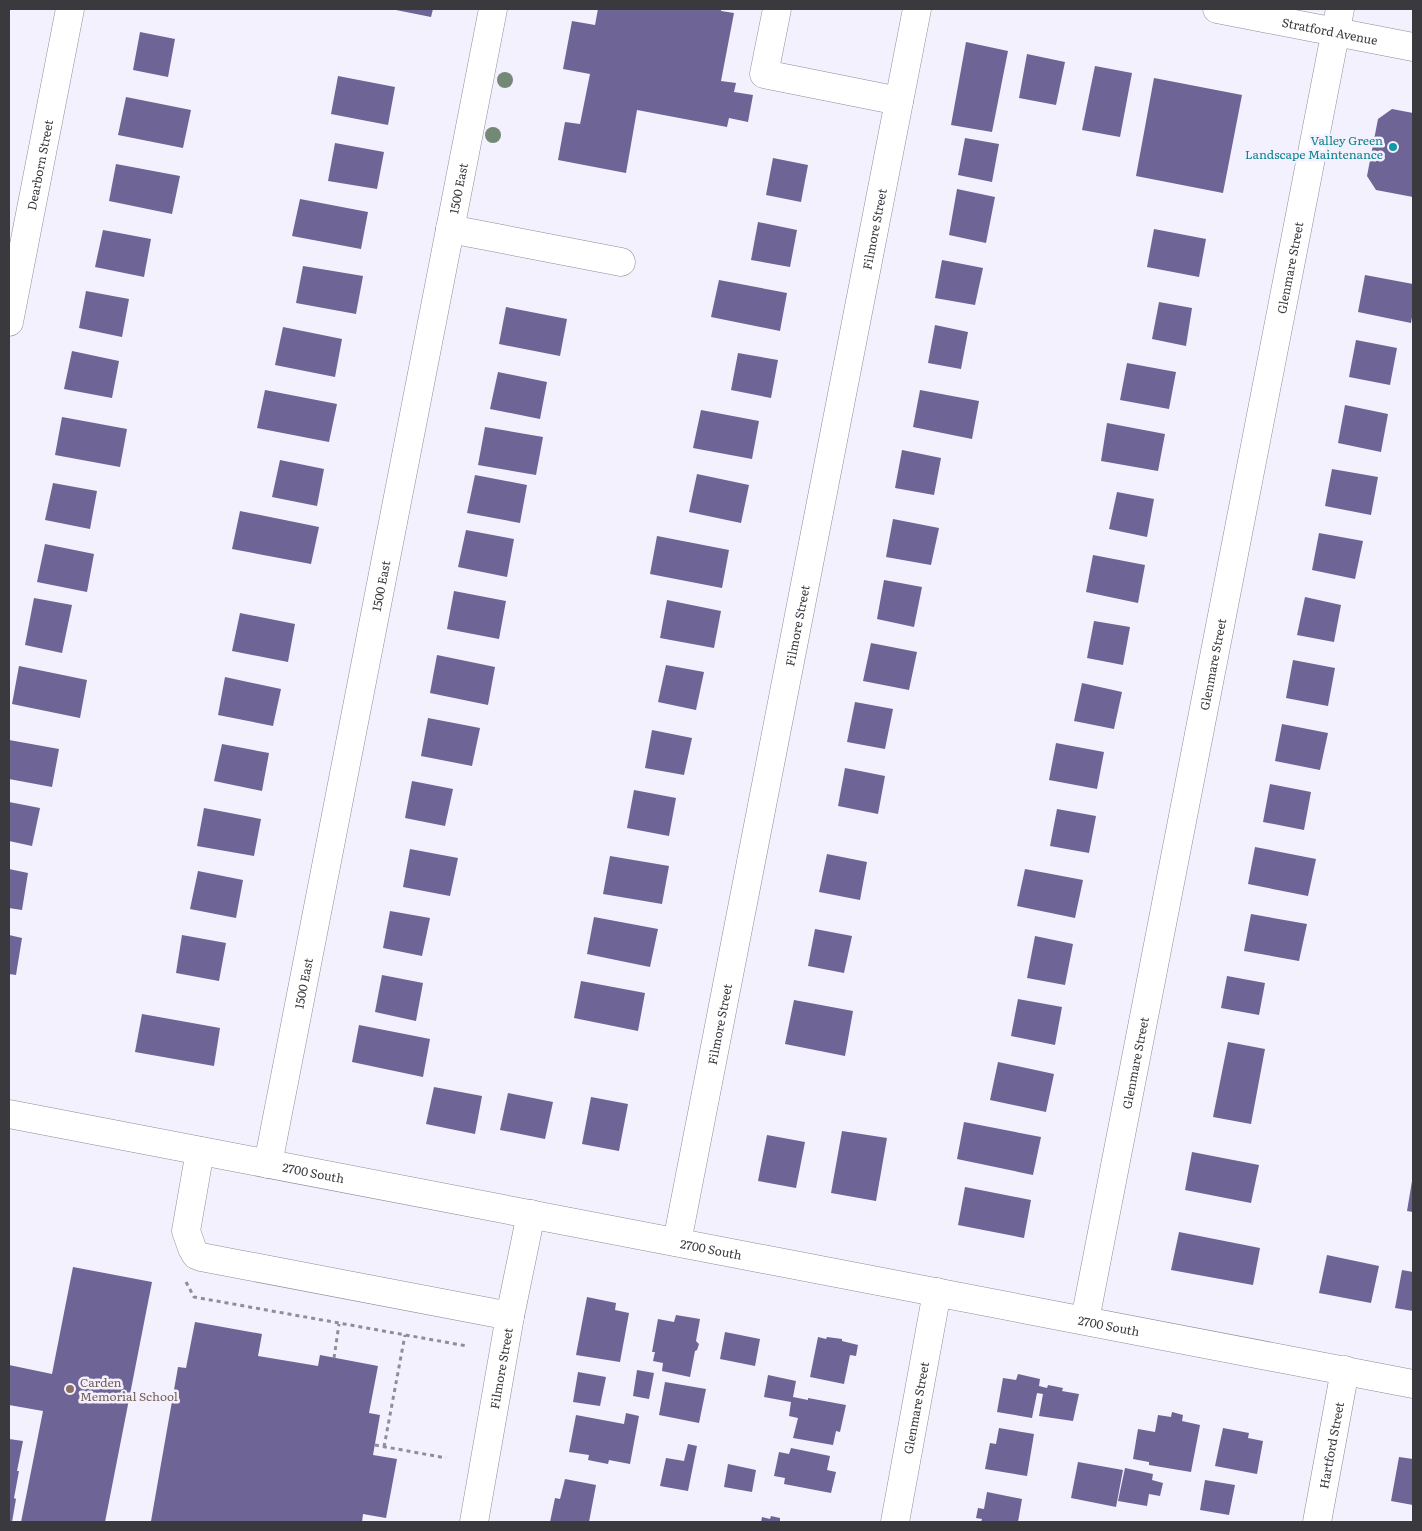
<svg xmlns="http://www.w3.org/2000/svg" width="1422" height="1531" font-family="Literata,serif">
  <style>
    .building { fill: #6e6495 }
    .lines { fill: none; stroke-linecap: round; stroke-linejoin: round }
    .minor-casing { stroke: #8d8b97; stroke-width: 29 }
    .path { stroke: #8f8e97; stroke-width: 3; stroke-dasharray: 4 4; stroke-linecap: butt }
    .minor { stroke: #fff; stroke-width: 28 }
    .tree { fill: #748975 }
    .culture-dot { fill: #0f9aa8; stroke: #f3f1fe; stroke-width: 2 }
    .education-dot { fill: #8d6e63; stroke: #f3f1fe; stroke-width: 2 }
    .labels { text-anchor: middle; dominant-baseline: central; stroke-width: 5; stroke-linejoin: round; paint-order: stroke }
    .street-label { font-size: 12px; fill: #39393e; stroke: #f3f1fe }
    .culture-label { font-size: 12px; fill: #0d838f; stroke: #f3f1fe; text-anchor: end }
    .education-label { font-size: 12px; fill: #785e54; stroke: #f3f1fe; text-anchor: start }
  </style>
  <rect width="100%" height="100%" fill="#f3f1fe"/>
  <!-- building -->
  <path class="building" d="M391,9H433L431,17Z
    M598,9H721V11L734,13L721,81L736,83L734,92L753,95L748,122L729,118L727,127L637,110L626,173L558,160L565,122L580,124L590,74L563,69L572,21L595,25Z
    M140,32L175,39L168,77L133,70Z
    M966,42L1008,51L992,132L951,125Z
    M1027,54L1065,62L1056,105L1019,98Z
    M1095,66L1132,73L1120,137L1082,130Z
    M338,76L395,87L388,125L331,114Z
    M1154,78L1242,95L1223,193L1136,176Z
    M126,97L191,110L183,148L118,135Z
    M1392,109L1413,113V197L1376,190L1367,176L1378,119Z
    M965,138L999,144L992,182L958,175Z
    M335,143L384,152L377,189L328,181Z
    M773,158L808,165L801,202L766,195Z
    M116,164L180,176L172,214L109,201Z
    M957,189L995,197L986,243L949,235Z
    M300,199L368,212L361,249L292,236Z
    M758,222L797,230L790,267L751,260Z
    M1154,229L1206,239L1199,277L1147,267Z
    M103,230L151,239L144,277L95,267Z
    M942,260L983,268L975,305L935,298Z
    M303,266L363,276L356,314L296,303Z
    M1365,275L1413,284V311L1411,323L1358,312Z
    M719,280L787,293L780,331L711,317Z
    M86,291L129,299L122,337L79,328Z
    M1159,302L1192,308L1186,346L1152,339Z
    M506,307L567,319L560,356L499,344Z
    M935,325L968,332L961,369L928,363Z
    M283,327L342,339L335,377L275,365Z
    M1356,340L1397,348L1390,385L1349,377Z
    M72,351L119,361L112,398L64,389Z
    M738,353L778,360L771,398L731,390Z
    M1127,363L1176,372L1169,409L1120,400Z
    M498,372L547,382L540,419L490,409Z
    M265,390L337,404L329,442L257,428Z
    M920,390L979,401L972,439L913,427Z
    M1345,405L1388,414L1381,452L1338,443Z
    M701,410L759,421L752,459L693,448Z
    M62,417L127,429L120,467L55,455Z
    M1107,423L1165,434L1158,471L1101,461Z
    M485,427L543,437L536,475L478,465Z
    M902,450L941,458L934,495L895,488Z
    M280,460L324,469L317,506L272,497Z
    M1332,469L1378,477L1371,515L1325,506Z
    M697,474L749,485L741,523L689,512Z
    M475,475L527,485L520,523L467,513Z
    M53,483L97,491L90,529L45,520Z
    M1117,492L1154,499L1147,537L1109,529Z
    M240,511L319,527L311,564L232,549Z
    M893,519L939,528L931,565L886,557Z
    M466,530L514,539L507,577L458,567Z
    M1319,533L1363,541L1355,579L1312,570Z
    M657,536L729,550L722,588L650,574Z
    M45,544L94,554L87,592L37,582Z
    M1093,555L1145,565L1138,603L1086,592Z
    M884,580L922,587L914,627L877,619Z
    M454,591L506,601L499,639L447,629Z
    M1305,597L1341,605L1334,642L1297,635Z
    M34,598L72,605L62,653L25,645Z
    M667,600L721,611L714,648L660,638Z
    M240,613L295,624L288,662L232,651Z
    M1094,621L1130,627L1123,665L1087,658Z
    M871,643L917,652L909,690L863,681Z
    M437,655L495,667L488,705L430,693Z
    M1293,660L1335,668L1328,706L1286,698Z
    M666,665L704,672L696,710L658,702Z
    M19,666L87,680L80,718L12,704Z
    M225,677L281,689L273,726L218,715Z
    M1082,683L1122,692L1114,729L1074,721Z
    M855,702L893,709L885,749L847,742Z
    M428,718L480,728L472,766L421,756Z
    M1282,724L1328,733L1320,770L1275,761Z
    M652,730L692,738L684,775L645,768Z
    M9,740L59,749L52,787L9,779Z
    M1056,743L1104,752L1097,789L1049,780Z
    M222,744L269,753L262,791L214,781Z
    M845,768L885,776L878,814L838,806Z
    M412,781L453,789L445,826L405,818Z
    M1270,784L1311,792L1304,830L1263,822Z
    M634,790L676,798L669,836L627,828Z
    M9,802L40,808L32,846L9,841Z
    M204,808L261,819L254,856L197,846Z
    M1057,809L1096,816L1089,853L1050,846Z
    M1255,847L1316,859L1308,896L1248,884Z
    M410,849L458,858L450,896L403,887Z
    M827,854L867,862L860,900L819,892Z
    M610,856L669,866L662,904L603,894Z
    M9,869L28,873L22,910L9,908Z
    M1025,869L1083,880L1075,918L1017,906Z
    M198,871L243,880L236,918L190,909Z
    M390,911L430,918L422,956L383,948Z
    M1251,914L1307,924L1299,961L1244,951Z
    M594,917L658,929L650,967L587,954Z
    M815,929L852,936L844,973L808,966Z
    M9,935L22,938L16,975L9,974Z
    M182,935L226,943L219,981L176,973Z
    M1035,936L1073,944L1065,985L1027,978Z
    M382,975L423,983L416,1021L375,1012Z
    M1227,976L1265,983L1259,1015L1221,1008Z
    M581,981L645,993L638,1031L574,1018Z
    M1018,999L1062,1007L1055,1045L1011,1036Z
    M794,1000L853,1011L845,1056L785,1044Z
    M142,1014L220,1028L214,1066L135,1052Z
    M359,1025L430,1039L423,1077L352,1062Z
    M1228,1042L1265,1049L1251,1124L1213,1117Z
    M998,1062L1054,1074L1046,1112L990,1100Z
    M434,1087L482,1096L475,1134L426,1124Z
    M508,1093L553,1102L545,1139L500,1130Z
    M591,1097L628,1104L619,1151L582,1144Z
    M964,1122L1041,1137L1033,1175L957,1159Z
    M842,1131L887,1138L876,1201L831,1193Z
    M767,1135L805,1142L796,1188L758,1181Z
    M1192,1152L1259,1165L1251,1203L1185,1190Z
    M1412,1181L1413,1182V1212L1407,1211Z
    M965,1187L1031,1200L1024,1238L958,1225Z
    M1179,1232L1260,1248L1253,1285L1171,1270Z
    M1327,1255L1379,1266L1371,1303L1319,1293Z
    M73,1267L152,1282L105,1522H21L43,1411L9,1405V1365L52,1374Z
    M1402,1270L1413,1272V1311L1395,1308Z
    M587,1297L616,1303L615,1310L629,1313L620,1362L576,1355Z
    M676,1315L700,1319L696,1341L699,1344L697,1350L695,1351L690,1377L662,1371L663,1363L653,1361L655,1352H652L658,1319L674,1322Z
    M195,1322L262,1334L258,1356L318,1366L320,1355L378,1366L369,1413L380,1415L373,1455L397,1459L386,1518L363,1514L362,1522H159L151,1521L178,1367L186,1368Z
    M725,1332L760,1339L755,1366L720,1359Z
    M818,1337L826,1339L827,1337L842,1339V1341L858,1345L856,1356L850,1355L844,1384L810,1377Z
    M637,1370L654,1373L649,1399L633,1396Z
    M578,1372L606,1377L600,1406L573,1402Z
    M1018,1374L1040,1379L1039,1386L1047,1388L1048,1385L1063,1388L1062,1391L1079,1394L1073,1421L1039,1416L1043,1394L1037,1393L1032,1418L997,1412L1003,1378L1016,1380Z
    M768,1375L796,1381L793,1397L808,1400V1398L846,1405L840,1432L836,1431L833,1445L793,1438L798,1418L789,1416L791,1402L764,1397Z
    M665,1382L706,1389L699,1423L659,1415Z
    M1172,1412L1183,1415L1182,1421L1200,1425L1191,1472L1149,1465V1462L1133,1459L1138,1429L1155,1432L1158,1415L1171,1417Z
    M626,1413L639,1416L630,1464L609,1460L608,1464L588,1460L589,1455L569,1452L576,1415L624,1424Z
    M999,1428L1034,1434L1027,1476L985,1469L990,1443L996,1444Z
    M1223,1428L1249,1433L1248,1438L1263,1441L1257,1474L1215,1466Z
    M9,1439L23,1441L17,1471H19L14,1498L16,1499L12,1522H9Z
    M688,1444L697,1446L688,1491L660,1486L666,1458L684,1461Z
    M791,1448L830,1456L827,1470L836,1472L831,1493L784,1484L785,1478L774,1476L779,1452L789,1454Z
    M1399,1457L1413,1459V1505L1391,1501Z
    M1078,1462L1123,1470L1116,1507L1071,1498Z
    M728,1464L756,1470L752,1492L724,1487Z
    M1125,1468L1153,1474L1152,1480L1163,1483L1160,1496L1149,1494L1147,1506L1118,1501Z
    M565,1479L596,1485L589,1522H550L555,1498L560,1499Z
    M1205,1480L1235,1485L1229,1515L1200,1510Z
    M987,1492L1022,1499L1018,1522H981L982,1519L976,1518L978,1508L984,1509Z
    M771,1516L780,1518V1522H761L762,1517L770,1519Z"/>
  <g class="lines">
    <!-- minor casing -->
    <g class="minor-casing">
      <g id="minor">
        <path d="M777,9L764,74L899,101"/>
        <path id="s1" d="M1217,9L1413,47"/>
        <path d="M450,229L621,262"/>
        <path id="s2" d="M9,322L70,9"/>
        <path id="s3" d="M9,1114L1413,1384"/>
        <path d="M200,1151L186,1231L192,1248L196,1255L201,1257L510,1316"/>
        <path id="s4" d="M268,1164L493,9"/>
        <path id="s5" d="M677,1242L917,9"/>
        <path id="s6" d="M1085,1320L1340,9"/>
        <path id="s7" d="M474,1522L510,1316L531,1214"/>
        <path id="s8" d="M895,1522L937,1292"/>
        <path id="s9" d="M1317,1522L1345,1370"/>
      </g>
    </g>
    <!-- path -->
    <path class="path" d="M186,1282L194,1297L467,1346
      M334,1358L339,1324
      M375,1445L446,1458
      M384,1447L405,1335"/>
    <!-- minor -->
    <use href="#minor" class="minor"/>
  </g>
  <!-- trees -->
  <g class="tree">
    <circle cx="505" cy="80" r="8"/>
    <circle cx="493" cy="135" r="8"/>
  </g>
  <!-- markers -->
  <circle class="culture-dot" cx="1393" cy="147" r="5"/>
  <circle class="education-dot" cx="70" cy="1389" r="5"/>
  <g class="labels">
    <!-- street labels -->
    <g class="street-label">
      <text stroke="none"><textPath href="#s1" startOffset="115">Stratford Avenue</textPath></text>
      <text stroke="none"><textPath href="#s2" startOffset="160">Dearborn Street</textPath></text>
      <text stroke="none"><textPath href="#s4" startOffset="994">1500 East</textPath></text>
      <text stroke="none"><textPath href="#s5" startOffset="1032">Filmore Street</textPath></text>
      <text stroke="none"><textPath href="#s6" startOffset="1072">Glenmare Street</textPath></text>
      <text stroke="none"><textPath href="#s4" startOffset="589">1500 East</textPath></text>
      <text stroke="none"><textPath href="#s5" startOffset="628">Filmore Street</textPath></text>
      <text stroke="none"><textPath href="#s6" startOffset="668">Glenmare Street</textPath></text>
      <text stroke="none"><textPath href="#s4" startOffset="184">1500 East</textPath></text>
      <text stroke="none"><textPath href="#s5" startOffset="222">Filmore Street</textPath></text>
      <text stroke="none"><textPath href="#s6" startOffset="262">Glenmare Street</textPath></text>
      <text stroke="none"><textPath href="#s3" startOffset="310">2700 South</textPath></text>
      <text stroke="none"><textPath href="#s3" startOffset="715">2700 South</textPath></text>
      <text stroke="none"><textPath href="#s3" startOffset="1120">2700 South</textPath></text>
      <text stroke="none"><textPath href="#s7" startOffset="156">Filmore Street</textPath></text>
      <text stroke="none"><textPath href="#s8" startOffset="116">Glenmare Street</textPath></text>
      <text stroke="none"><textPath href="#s9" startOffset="78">Hartford Street</textPath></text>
    </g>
    <!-- culture labels -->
    <g class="culture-label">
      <text x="1383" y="140">Valley Green<tspan x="1383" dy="14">Landscape Maintenance</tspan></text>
    </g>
    <!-- education labels -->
    <g class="education-label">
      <text x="80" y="1382">Carden<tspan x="80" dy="14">Memorial School</tspan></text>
    </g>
  </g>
  <!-- border -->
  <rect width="1422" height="1531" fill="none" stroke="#39393e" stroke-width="20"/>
</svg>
